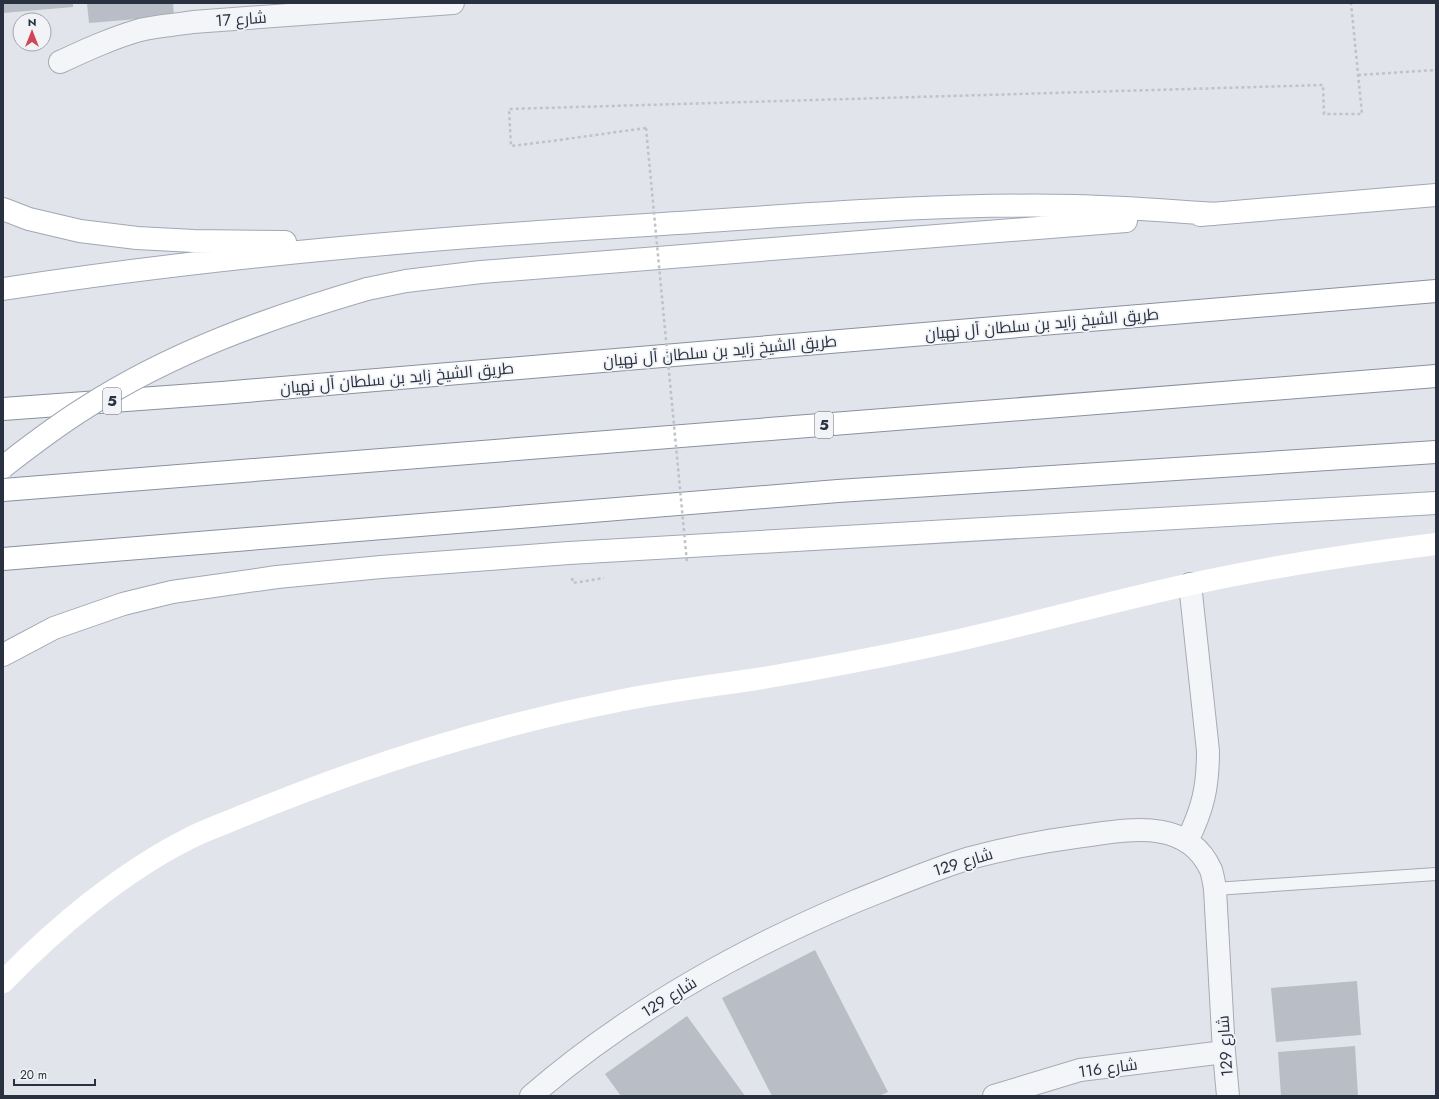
<svg xmlns="http://www.w3.org/2000/svg" width="1439" height="1099" font-family="Jost,Cairo,sans-serif">
  <style>
    .building { fill: #b8bdc6 }
    .lines { fill: none; stroke-linecap: round; stroke-linejoin: round }
    .lane-casing { stroke: #a6abb4; stroke-width: 14 }
    .street-casing { stroke: #a6abb4; stroke-width: 24 }
    .primary-casing { stroke: #a0a8b5; stroke-width: 24 }
    .highway-casing { stroke: #8891a0; stroke-width: 24 }
    .path { stroke: #bfc2c8; stroke-width: 2.5; stroke-dasharray: 3 3; stroke-linecap: butt }
    .lane { stroke: #f4f5f8; stroke-width: 12 }
    .street { stroke: #f4f5f8; stroke-width: 22 }
    .secondary { stroke: #fff; stroke-width: 22 }
    .primary { stroke: #fff; stroke-width: 22 }
    .highway { stroke: #fff; stroke-width: 22 }
    .primary-bridge-casing { stroke: #a0a8b5; stroke-width: 24; stroke-linecap: butt }
    .path-bridge { stroke: #bfc2c8; stroke-width: 2.5; stroke-dasharray: 3 3; stroke-linecap: butt }
    .primary-bridge { stroke: #fff; stroke-width: 22 }
    .labels { text-anchor: middle; dominant-baseline: central; stroke-width: 3.5; stroke-linejoin: round; paint-order: stroke }
    .shield { fill: #f1f3f7; stroke: #656b78; stroke-width: 1 }
    .shield-label { font-size: 15px; font-weight: bold; fill: #293141 }
    .street-label { font-size: 16px; fill: #293141; stroke: #f1f3f7 }
  </style>
  <rect width="100%" height="100%" fill="#e1e4ea"/>
  <!-- building -->
  <path class="building" d="M3,3H73V7L3,13Z
    M87,3H173L174,16L89,23Z
    M815,950L888,1092L879,1096H772L722,998Z
    M1357,981L1361,1035L1276,1042L1271,988Z
    M687,1016L745,1096H621L605,1074Z
    M1355,1046L1358,1096H1281L1278,1052Z"/>
  <g class="lines">
    <!-- lane casing -->
    <g class="lane-casing">
      <path id="lane" d="M1215,889L1436,874"/>
    </g>
    <!-- street casing -->
    <g class="street-casing">
      <path id="street" d="M60,62C86,50 112,38 140,30C157,26 175,25 193,22L453,3
        M1187,841C1203,809 1208,787 1208,751L1190,584
        M531,1096C627,1013 739,950 856,901C894,886 931,870 970,858C1007,848 1044,841 1082,836C1128,830 1187,817 1211,870C1213,876 1214,883 1215,889L1224,1052L1228,1096
        M994,1096L1080,1070L1224,1052"/>
    </g>
    <!-- primary casing -->
    <g class="primary-casing">
      <path id="primary" d="M3,209L29,219L80,231L137,238L194,241L285,242
        M1200,215L1436,195
        M3,289C217,256 432,238 647,225C790,216 932,203 1075,206C1122,207 1169,211 1215,214
        M367,289L406,281L481,272L1126,221
        M3,655L54,628L123,604L172,592L277,577L381,567L569,553L1436,503"/>
    </g>
    <!-- highway casing -->
    <g class="highway-casing">
      <path id="highway" d="M3,409L222,393L1436,291
        M3,490L1436,376
        M3,559L838,491L1436,452"/>
    </g>
    <!-- path -->
    <path class="path" d="M1358,75L1436,70
      M646,128L552,141L511,146L509,109L1323,85L1324,114H1362L1351,3
      M572,578L573,583L604,578"/>
    <!-- lane -->
    <use href="#lane" class="lane"/>
    <!-- street -->
    <use href="#street" class="street"/>
    <!-- secondary -->
    <path class="secondary" d="M3,982C55,928 122,872 190,838C201,832 213,828 225,823C251,812 277,802 303,792C405,753 511,722 618,701C668,691 719,685 769,677C822,668 875,658 927,647C1014,629 1100,604 1187,585C1269,567 1353,554 1436,544"/>
    <!-- primary -->
    <use href="#primary" class="primary"/>
    <!-- highway -->
    <use href="#highway" class="highway"/>
    <!-- primary-bridge casing -->
    <g class="primary-bridge-casing">
      <path id="primary-bridge" d="M3,467C30,446 56,426 85,408C172,352 268,318 367,289"/>
    </g>
    <!-- path-bridge -->
    <path class="path-bridge" d="M646,128L687,563"/>
    <!-- primary-bridge -->
    <use href="#primary-bridge" class="primary-bridge"/>
  </g>
  <g class="labels">
    <!-- shield labels -->
    <g class="shield">
      <rect x="103" y="388" width="18" height="26" rx="3"/>
      <rect x="815" y="412" width="18" height="26" rx="3"/>
    </g>
    <g class="shield-label">
      <text x="112" y="401">5</text>
      <text x="824" y="425">5</text>
    </g>
    <!-- street labels -->
    <g class="street-label">
      <text transform="translate(241 19) rotate(-4)">شارع 17</text>
      <text transform="translate(1042 324) rotate(-5)">طريق الشيخ زايد بن سلطان آل نهيان</text>
      <text transform="translate(720 351) rotate(-5)">طريق الشيخ زايد بن سلطان آل نهيان</text>
      <text transform="translate(397 378) rotate(-5)">طريق الشيخ زايد بن سلطان آل نهيان</text>
      <text transform="translate(963 862) rotate(-17)">شارع 129</text>
      <text transform="translate(669 997) rotate(-32)">شارع 129</text>
      <text transform="translate(1225 1046) rotate(-94)">شارع 129</text>
      <text transform="translate(1108 1068) rotate(-8)">شارع 116</text>
    </g>
  </g>
  <!-- border -->
  <rect width="1439" height="1099" fill="none" stroke="#293141" stroke-width="8"/>
  <!-- north arrow -->
  <g transform="translate(32 32)"><circle r="19" fill="#f1f3f7" stroke="#a1a5ae"/>
  <path d="M0-3L7 15L0 10L-7 15Z" fill="#cd4755"/>
  <text y="-6" font-size="11" font-weight="bold" text-anchor="middle" fill="#293141">N</text>
  </g>
  <!-- scale -->
  <path d="M14 1079v6h81v-6" fill="none" stroke="#293141" stroke-width="2"/>
  <text x="20" y="1079" font-size="12" fill="#293141" stroke="#f1f3f7" stroke-width="3" paint-order="stroke">20 m</text>
</svg>
